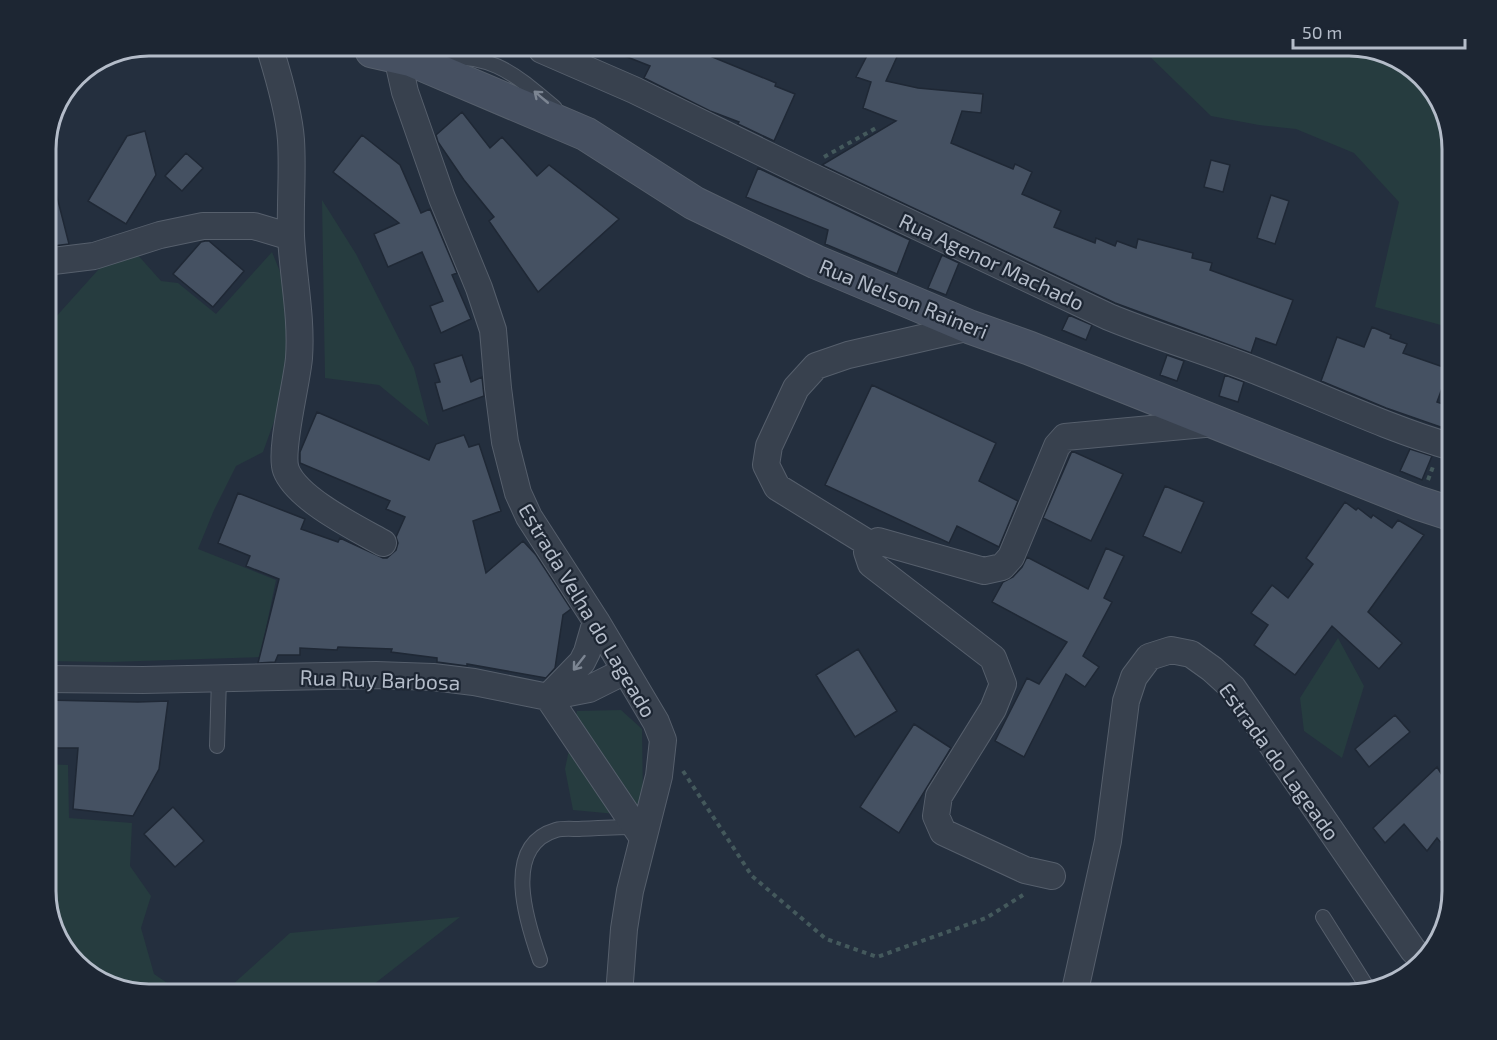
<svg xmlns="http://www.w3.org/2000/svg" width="1497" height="1040" font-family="'Exo 2',sans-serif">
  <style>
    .green { fill: #263c3f }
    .building { fill: #455162; stroke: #1f2835; stroke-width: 1.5 }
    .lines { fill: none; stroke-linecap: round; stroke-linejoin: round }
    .lane-casing { stroke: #565f6c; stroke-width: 16 }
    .street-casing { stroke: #565f6c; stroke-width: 28 }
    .secondary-casing { stroke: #565f6c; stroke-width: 35 }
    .path { stroke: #44595c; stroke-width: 4; stroke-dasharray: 4.5 4.5; stroke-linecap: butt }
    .lane { stroke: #38414e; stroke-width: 14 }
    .street { stroke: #38414e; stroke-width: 26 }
    .secondary { stroke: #465061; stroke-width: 33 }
    .oneway { stroke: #7c8592 }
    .labels { text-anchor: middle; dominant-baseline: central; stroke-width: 4.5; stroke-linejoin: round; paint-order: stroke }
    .street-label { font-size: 21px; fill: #b4bcc9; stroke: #1d2633 }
    .rim { fill: none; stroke: #b4bcc9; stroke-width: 3 }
  </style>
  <rect width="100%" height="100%" fill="#242f3e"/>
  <!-- green -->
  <path class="green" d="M1349,45L1406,63L1438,97L1452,148V328L1375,307L1399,202L1354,153L1296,129L1259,125L1211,116L1141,48Z
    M322,200L356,254L414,368L429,426L379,385L325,378Z
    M272,252L287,289L290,335L281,402L263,452L236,466L214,510L198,549L276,580L260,657L110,662L45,661V329L98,270L111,260L136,253L161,281L178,283L216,314Z
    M1338,638L1364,686L1342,758L1304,731L1300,698Z
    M621,710L642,729L643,801L616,814L573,810L565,769L577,711Z
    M45,764L68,765L69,818L132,823L130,866L151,896L141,928L154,974L185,995H148L91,977L59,943L45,898Z
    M460,917L360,995H221L290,933Z"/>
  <!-- building -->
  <path class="building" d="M871,48H901L886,81L918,88L983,94L981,113L962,111L951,143L1013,169L1015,164L1032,172L1022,194L1061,211L1054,227L1095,243L1096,238L1115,246L1117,241L1136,248L1138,239L1193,253L1192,258L1212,263L1210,270L1293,300L1276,345L1256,338L1251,353L1115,303L822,165L896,121L863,108L871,82L856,77Z
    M693,49L776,83L775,86L795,94L774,141L738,124L739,122L710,111L644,78L650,66L612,51Z
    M462,112L490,148L502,137L537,176L549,165L619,219L538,292L489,221L494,217L464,180L438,142L436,135Z
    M145,131L156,175L126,224L88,201L127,136Z
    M362,135L400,165L421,213L430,209L457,273L452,275L471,319L441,333L430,306L443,301L422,252L388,267L374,234L399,223L333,172Z
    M186,153L203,168L182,191L165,176Z
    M1211,160L1230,165L1223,192L1204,187Z
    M758,168L910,240L897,274L825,244L828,230L746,197Z
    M52,177L69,244L45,247V178Z
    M1271,195L1289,201L1275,244L1257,238Z
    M205,241H209L244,271L213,307L173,274L201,242Z
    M942,255L959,263L946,295L928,288Z
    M1069,315L1092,325L1086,340L1062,330Z
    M1372,327L1391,335L1390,338L1407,344L1403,353L1449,369L1437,402L1452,407V431L1386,408L1321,381L1337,337L1364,347Z
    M462,355L471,382L482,377L484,396L443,411L435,383L440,382L434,364Z
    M1167,355L1184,361L1177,381L1160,375Z
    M1225,375L1244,382L1238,402L1219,396Z
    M872,385L996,443L979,481L1018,501L999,547L957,526L949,543L825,485Z
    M317,412L429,460L436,444L464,435L469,447L479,444L501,511L473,521L486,573L523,541L536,555L571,609L563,615L555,668L546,678L467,664V666L437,662V658L391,652L392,649L338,647L337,650L300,648V655H278L275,662L258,663L279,579L246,566L250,556L218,543L238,493L305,519L301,529L338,542L340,538L383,558H387L396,550L398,543L396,537L405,517L386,509L390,501L300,463V452Z
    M1410,449L1432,456L1422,480L1400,471Z
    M1072,451L1123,474L1091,541L1043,518Z
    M1165,486L1204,502L1181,553L1143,536Z
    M1345,502L1356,510L1358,508L1371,518L1373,515L1392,528L1398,520L1424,535L1368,612L1402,643L1379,669L1332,626L1295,675L1254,645L1268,625L1251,613L1272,585L1288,598L1313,564L1306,558Z
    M1106,548L1124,556L1104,598L1112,602L1083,656L1099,667L1085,687L1066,674L1024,757L995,741L1027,678L1039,684L1067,642L992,602L1003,582L1013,577L1022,567L1027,557L1088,589Z
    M858,649L897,711L855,737L816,675Z
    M45,700L138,702L168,701L159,769L133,816L73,809L78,748H45Z
    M1395,715L1410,732L1369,767L1355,749Z
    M914,724L951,748L899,833L860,807Z
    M1452,765V856L1437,838L1427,851L1404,824L1385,843L1373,828L1437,767L1442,775Z
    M173,807L204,841L175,867L144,834Z"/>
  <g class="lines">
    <!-- lane casing -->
    <g class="lane-casing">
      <path id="lane" d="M428,58C490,52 510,70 555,108
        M217,746L219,678
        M1323,917L1369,990
        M540,960C527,923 501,846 556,830C563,828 572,829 579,829C598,828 616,827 635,827"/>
    </g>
    <!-- street casing -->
    <g class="street-casing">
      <path id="street" d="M542,50L634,90L800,171L1109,317C1160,338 1213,353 1264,374C1327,399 1387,428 1452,447
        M407,51L402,59L400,70L405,92L442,198L479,288L493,330L498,388L505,442L518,493L529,517L596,621L656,722L663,740L659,776L630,891L624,929L619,995
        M271,52C279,78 289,112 291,140C293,172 290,204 291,236C293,277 302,317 299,358C297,383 279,451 286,470C297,499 356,528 383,543
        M45,262L94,256L160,235L203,226H254L291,237
        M871,545L777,487L766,465L769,446L796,388L816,366L848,355L970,327
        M45,679L143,680L376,675L433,677L474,682L548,697L643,838
        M548,697L582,662L587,652L596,621
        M548,697L589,689L625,671
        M1052,876L1025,870L943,832L936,816L939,796L993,709L1003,684L993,658L871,564L867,552L871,545L878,541L984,571L1002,567L1011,557L1057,446L1065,437L1215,423
        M1074,995L1108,841L1126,701L1134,677L1149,657L1171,650L1191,654L1212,669L1233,688L1413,950L1423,960"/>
    </g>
    <!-- secondary casing -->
    <g class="secondary-casing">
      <path id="secondary" d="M372,51L412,60L586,134L694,203L816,262L970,327L1029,348L1418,503L1452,514"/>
    </g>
    <!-- path -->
    <path class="path" d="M824,157L876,128
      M1428,480L1434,464
      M683,771L752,876L826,939L877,957L986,918L1023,895"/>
    <!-- lane -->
    <use href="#lane" class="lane"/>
    <!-- street -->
    <use href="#street" class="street"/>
    <!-- secondary -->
    <use href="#secondary" class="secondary"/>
  </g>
  <!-- one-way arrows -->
  <defs><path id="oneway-shaft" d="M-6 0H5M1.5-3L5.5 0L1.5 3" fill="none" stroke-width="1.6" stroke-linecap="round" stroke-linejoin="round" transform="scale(1.5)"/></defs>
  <g class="oneway">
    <use href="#oneway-shaft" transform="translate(541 97) rotate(-140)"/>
    <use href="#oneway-shaft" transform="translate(579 663) rotate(128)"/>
  </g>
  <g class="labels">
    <!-- street labels -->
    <g class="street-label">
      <text transform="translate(992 261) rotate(25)">Rua Agenor Machado</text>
      <text transform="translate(904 298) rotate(22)">Rua Nelson Raineri</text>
      <text transform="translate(588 610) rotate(59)">Estrada Velha do Lageado</text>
      <text transform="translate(380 679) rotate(2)">Rua Ruy Barbosa</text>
      <text transform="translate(1280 761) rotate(54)">Estrada do Lageado</text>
    </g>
  </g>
  <!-- crop -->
  <path d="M0 0H1497V1040H0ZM149 56H1349A93 93 0 0 1 1442 149V891A93 93 0 0 1 1349 984H149A93 93 0 0 1 56 891V149A93 93 0 0 1 149 56Z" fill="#1d2633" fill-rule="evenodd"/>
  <path class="rim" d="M149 56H1349A93 93 0 0 1 1442 149V891A93 93 0 0 1 1349 984H149A93 93 0 0 1 56 891V149A93 93 0 0 1 149 56Z"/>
  <!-- scale -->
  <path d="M1293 39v9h172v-9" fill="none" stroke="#b4bcc9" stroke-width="3"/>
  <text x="1302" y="39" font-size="18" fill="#b4bcc9" stroke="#1d2633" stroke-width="4.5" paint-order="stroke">50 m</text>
</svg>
